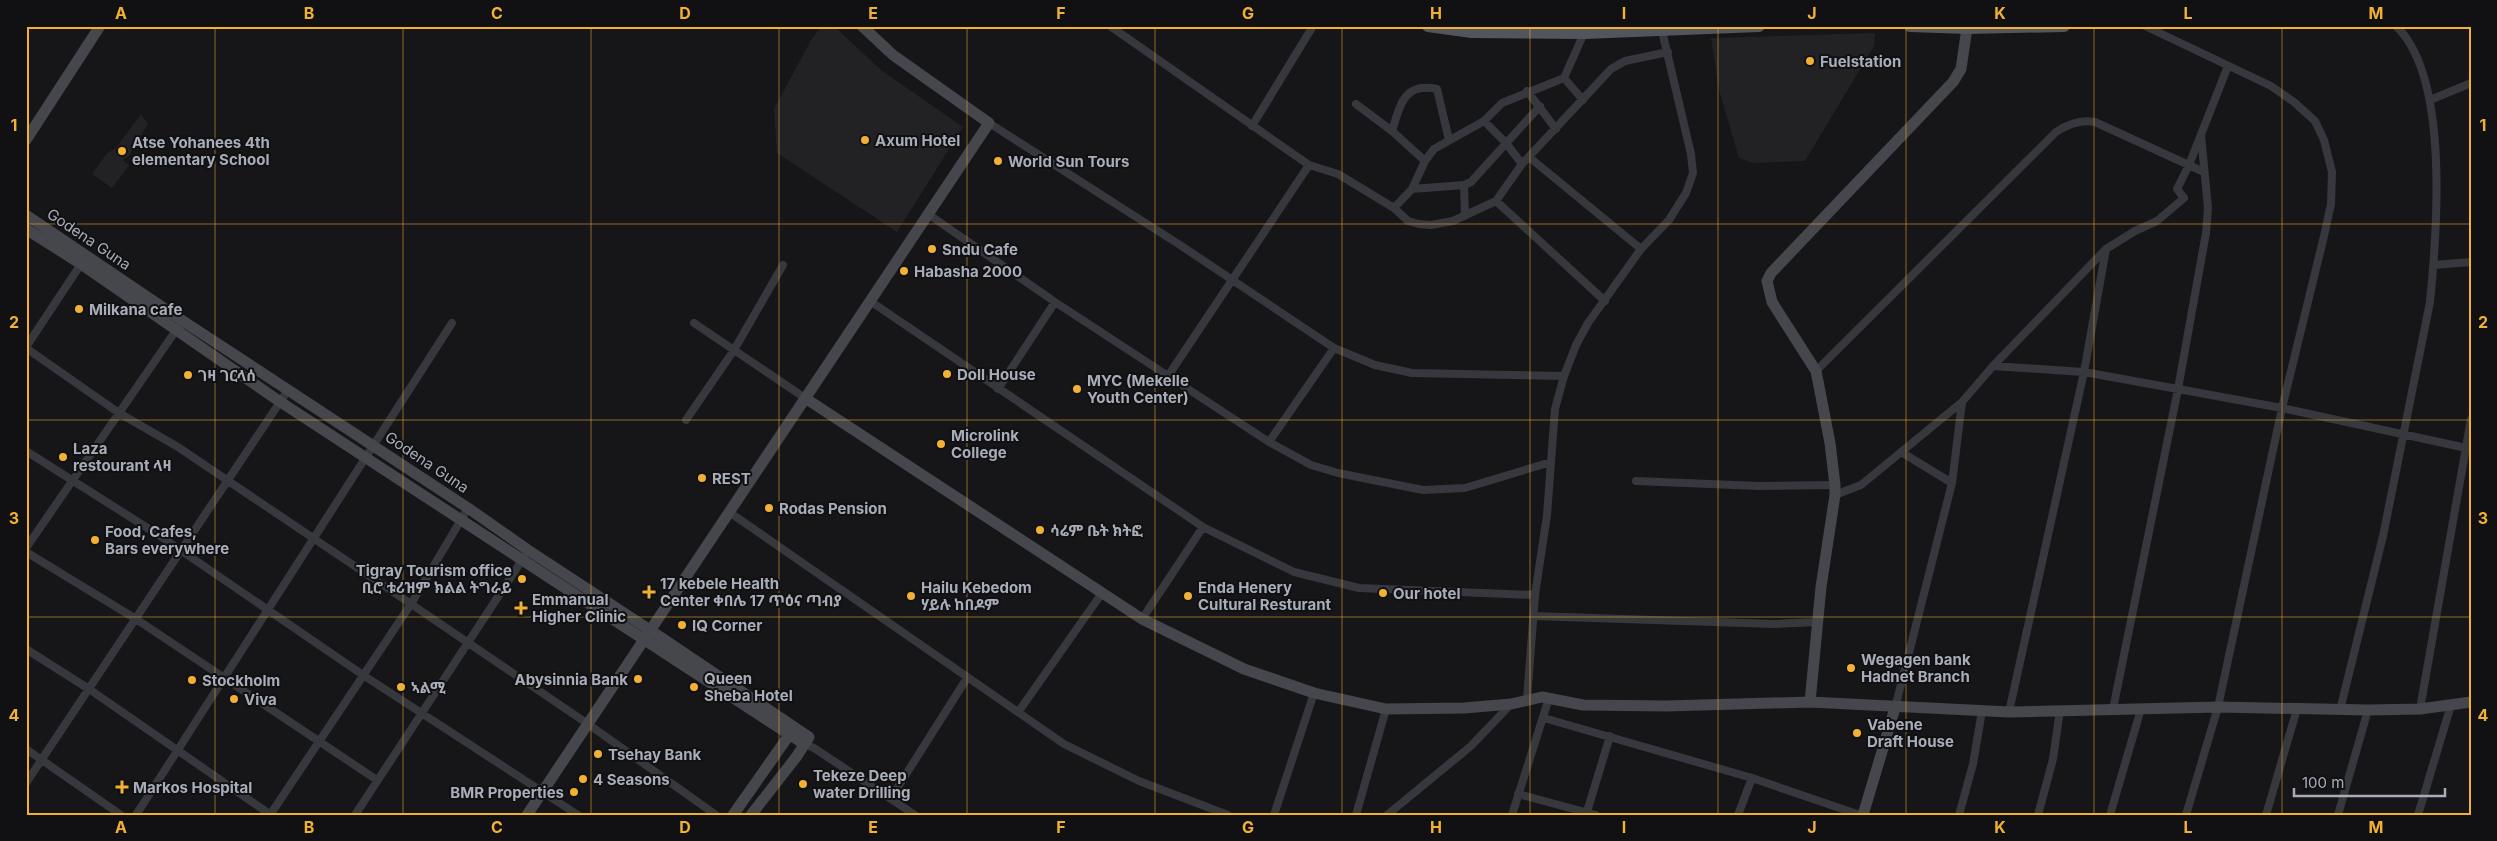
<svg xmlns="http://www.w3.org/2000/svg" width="2497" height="841" font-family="Inter,'Noto Sans Ethiopic',sans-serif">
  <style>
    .built { fill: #222225 }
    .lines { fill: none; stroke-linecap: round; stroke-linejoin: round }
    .street { stroke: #37383d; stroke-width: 8 }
    .secondary { stroke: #45474d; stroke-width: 11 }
    .primary { stroke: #53555c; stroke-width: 12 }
    .grid { fill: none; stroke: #f2b134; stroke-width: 1; stroke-opacity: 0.55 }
    .poi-dot { fill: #f2b134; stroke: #111113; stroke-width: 2 }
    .labels { text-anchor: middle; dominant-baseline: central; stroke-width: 4; stroke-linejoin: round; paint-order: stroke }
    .poi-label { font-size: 15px; font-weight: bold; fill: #a8adb8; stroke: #111113; text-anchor: start }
    .street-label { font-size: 15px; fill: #a8adb8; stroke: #111113 }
    .neatline { fill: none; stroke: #f2b134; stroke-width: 2 }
    .grid-label { font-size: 16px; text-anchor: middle; font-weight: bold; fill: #f2b134 }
  </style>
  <rect width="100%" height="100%" fill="#161618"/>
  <!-- built -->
  <path class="built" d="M821,26H834L881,70L963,127L897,232L777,153L774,109L810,42Z
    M1875,33L1874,46L1805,161L1752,163L1739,158L1719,90L1711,38Z
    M141,114L148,124L129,156L123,160L129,165L112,188L92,174L107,153L115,149Z"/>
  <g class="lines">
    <!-- street -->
    <path class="street" d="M1110,26L1309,165L1338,174L1394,208L1408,221L1419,224L1431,225L1453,221L1496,201L1522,164L1611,69L1625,61L1668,52
      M2145,26L2271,86L2294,102L2315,121L2324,140L2332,172L2331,204L2324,236L2282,408L2218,707L2186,815
      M1564,78L1583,100
      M1527,91L1556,129
      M2430,100L2471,83
      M1356,104L1392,131L1425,161
      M1484,121L1506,143L1522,164
      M989,123L1180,245L1334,348L1375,365L1412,373L1564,376
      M1252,126L1313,26
      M1392,131C1400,106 1403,82 1437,89L1449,140
      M1529,157L1641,249
      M1464,185L1465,216
      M1412,189L1464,185L1471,182L1540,106
      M1496,201L1605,301
      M1394,208L1412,189L1425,161L1434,149L1484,121L1502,103L1564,78L1584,33
      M928,214L1055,302L1269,442L1311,465L1338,473L1423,490L1465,488L1551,462
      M2434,265L2471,262
      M870,301L1203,527L1294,572L1359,588L1535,595
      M694,323L805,398
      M26,347L83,261
      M26,348L119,413L178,447L411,604L588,724L716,815
      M1993,366L2084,372L2178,389L2282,408L2471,449
      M1816,371L2056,132C2068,124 2080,119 2095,122L2204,172
      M1168,376L1309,165
      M998,389L1055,302
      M686,420L734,350L783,265
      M1269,442L1334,348
      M26,451L157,534L363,675L578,815
      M1901,452L1952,483
      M1636,481L1759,486L1835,485
      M1835,495L1861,485L1962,402L1993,366L2106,249L2135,231L2157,221L2184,198L2177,189L2189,165L2228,66
      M729,512L1064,744L1139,781L1228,815
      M26,548L179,326
      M26,552L136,619L377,780
      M1534,616L1774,624L1818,622
      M1142,619L1203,527
      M26,649L89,689L271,815
      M1527,699L1535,595L1547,515L1555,409L1564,376L1576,345L1588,323L1641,249L1669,220L1686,193L1693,173L1691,154L1662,31
      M1895,708L1952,483L1962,402
      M2113,709L2178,389L2206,233L2208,208L2201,135
      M2420,709L2471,419
      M2340,710L2383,536L2430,302C2437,233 2450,77 2396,26
      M1019,711L1102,593
      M2009,712L2084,372L2106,249
      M1544,718L1752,778L1860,815
      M804,744L814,748L915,815
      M26,749L121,815
      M26,783L288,390
      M1518,794L1596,815
      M891,798L967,678
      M136,815L452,323
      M270,815L411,604L468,508
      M355,815L524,557
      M1274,815L1314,693
      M1356,815L1386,709
      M1387,815L1471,746L1511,704
      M1512,815L1549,698
      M1586,815L1610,736
      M1738,815L1752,778
      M1959,815L1973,764L1982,711
      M2038,815L2053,759L2060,710
      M2110,815L2141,709
      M2266,815L2297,709
      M2338,815L2368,710
      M2418,815L2451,705"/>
    <!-- secondary -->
    <path class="secondary" d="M26,140L100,26
      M26,215L183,321L468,508L528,550L650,630L809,737L797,756L751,815
      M26,229L81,264L279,401L804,744
      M805,398L1142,619L1244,669L1314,693L1386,709L1464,708L1511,704L1542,697L1583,705L1666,706L1810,702L2009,712L2218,707L2368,710L2420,709L2471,702
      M1810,702L1821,587L1835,495V485L1830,443L1816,371L1772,302L1767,281L1771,273L1953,82L1961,69L1967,28
      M527,815L989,123L893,55L862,26
      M733,815L792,731
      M1863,815L1895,708"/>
    <!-- primary -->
    <path class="primary" d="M1428,26L1472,32L1584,33L1759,26
      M1910,26L1967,28L2064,26"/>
  </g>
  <!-- grid -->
  <path class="grid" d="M215,26V815M403,26V815M591,26V815M779,26V815M967,26V815M1155,26V815M1342,26V815M1530,26V815M1718,26V815M1906,26V815M2094,26V815M2282,26V815M26,224H2471M26,420H2471M26,617H2471"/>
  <!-- markers -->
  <g class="poi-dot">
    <circle cx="1810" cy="61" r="5"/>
    <circle cx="865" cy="140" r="5"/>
    <circle cx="122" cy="151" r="5"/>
    <circle cx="998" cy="161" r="5"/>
    <circle cx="932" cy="249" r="5"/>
    <circle cx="904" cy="271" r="5"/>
    <circle cx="79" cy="309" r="5"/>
    <circle cx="947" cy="374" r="5"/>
    <circle cx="188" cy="375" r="5"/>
    <circle cx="1077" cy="389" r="5"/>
    <circle cx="941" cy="444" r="5"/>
    <circle cx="63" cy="457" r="5"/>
    <circle cx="702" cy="478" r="5"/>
    <circle cx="769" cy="508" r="5"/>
    <circle cx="1040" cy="530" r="5"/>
    <circle cx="95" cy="540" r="5"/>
    <circle cx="522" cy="579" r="5"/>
    <path d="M646.5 584.5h5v5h5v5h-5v5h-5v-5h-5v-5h5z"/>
    <circle cx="1383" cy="593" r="5"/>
    <circle cx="911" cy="596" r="5"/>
    <circle cx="1188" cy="596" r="5"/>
    <path d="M518.5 600.5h5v5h5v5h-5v5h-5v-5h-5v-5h5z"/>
    <circle cx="682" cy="625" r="5"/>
    <circle cx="1851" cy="668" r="5"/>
    <circle cx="638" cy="679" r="5"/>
    <circle cx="192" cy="680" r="5"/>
    <circle cx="401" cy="687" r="5"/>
    <circle cx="694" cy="687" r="5"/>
    <circle cx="234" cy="699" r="5"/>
    <circle cx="1857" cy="733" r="5"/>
    <circle cx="598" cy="754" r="5"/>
    <circle cx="583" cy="779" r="5"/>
    <circle cx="803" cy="784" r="5"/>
    <path d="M119.5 779.5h5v5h5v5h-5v5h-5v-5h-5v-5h5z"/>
    <circle cx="574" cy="792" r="5"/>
  </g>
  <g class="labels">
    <!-- poi labels -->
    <g class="poi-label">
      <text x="1820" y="61">Fuelstation</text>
      <text x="875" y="140">Axum Hotel</text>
      <text x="132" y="142">Atse Yohanees 4th<tspan x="132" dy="17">elementary School</tspan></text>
      <text x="1008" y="161">World Sun Tours</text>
      <text x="942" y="249">Sndu Cafe</text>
      <text x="914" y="271">Habasha 2000</text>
      <text x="89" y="309">Milkana cafe</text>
      <text x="957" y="374">Doll House</text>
      <text x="198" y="375">ገዛ ገርላሰ</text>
      <text x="1087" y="380">MYC (Mekelle<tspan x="1087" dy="17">Youth Center)</tspan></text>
      <text x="951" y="435">Microlink<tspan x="951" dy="17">College</tspan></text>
      <text x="73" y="448">Laza<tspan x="73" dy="17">restourant ላዛ</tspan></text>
      <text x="712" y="478">REST</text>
      <text x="779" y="508">Rodas Pension</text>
      <text x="1050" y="530">ሳሬም ቤት ክትፎ</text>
      <text x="105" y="531">Food, Cafes,<tspan x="105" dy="17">Bars everywhere</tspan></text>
      <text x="512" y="570" text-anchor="end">Tigray Tourism office<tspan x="512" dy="17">ቢሮ ቱሪዝም ክልል ትግራይ</tspan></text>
      <text x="660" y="583">17 kebele Health<tspan x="660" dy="17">Center ቀበሌ 17 ጥዕና ጣብያ</tspan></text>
      <text x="921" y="587">Hailu Kebedom<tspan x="921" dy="17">ሃይሉ ከበዶም</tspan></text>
      <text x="1198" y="587">Enda Henery<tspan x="1198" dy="17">Cultural Resturant</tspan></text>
      <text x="1393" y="593">Our hotel</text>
      <text x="532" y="599">Emmanual<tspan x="532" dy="17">Higher Clinic</tspan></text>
      <text x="692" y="625">IQ Corner</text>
      <text x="1861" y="659">Wegagen bank<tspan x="1861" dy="17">Hadnet Branch</tspan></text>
      <text x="704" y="678">Queen<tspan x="704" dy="17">Sheba Hotel</tspan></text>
      <text x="628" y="679" text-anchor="end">Abysinnia Bank</text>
      <text x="202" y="680">Stockholm</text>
      <text x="411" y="687">ኣልሚ</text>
      <text x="244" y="699">Viva</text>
      <text x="1867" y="724">Vabene<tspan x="1867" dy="17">Draft House</tspan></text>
      <text x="608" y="754">Tsehay Bank</text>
      <text x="813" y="775">Tekeze Deep<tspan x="813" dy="17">water Drilling</tspan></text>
      <text x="593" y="779">4 Seasons</text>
      <text x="133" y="787">Markos Hospital</text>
      <text x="564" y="792" text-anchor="end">BMR Properties</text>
    </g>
    <!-- street labels -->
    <g class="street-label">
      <text transform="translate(89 239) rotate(34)">Godena Guna</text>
      <text transform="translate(427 462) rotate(34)">Godena Guna</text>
    </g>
  </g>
  <!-- border -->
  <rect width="2497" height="841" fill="none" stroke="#111113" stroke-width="55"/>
  <!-- scale -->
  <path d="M2294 788v8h151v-8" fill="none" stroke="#a8adb8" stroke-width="2.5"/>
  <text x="2302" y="788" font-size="15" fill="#a8adb8" stroke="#111113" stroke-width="4" paint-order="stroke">100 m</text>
  <rect x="28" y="28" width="2442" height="786" class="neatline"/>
  <g class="grid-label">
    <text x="121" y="19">A</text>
    <text x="309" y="19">B</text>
    <text x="497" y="19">C</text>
    <text x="685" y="19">D</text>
    <text x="873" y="19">E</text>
    <text x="1061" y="19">F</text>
    <text x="1248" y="19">G</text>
    <text x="1436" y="19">H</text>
    <text x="1624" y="19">I</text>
    <text x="1812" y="19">J</text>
    <text x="2000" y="19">K</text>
    <text x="2188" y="19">L</text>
    <text x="2376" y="19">M</text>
    <text x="14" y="131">1</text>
    <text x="2483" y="131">1</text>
    <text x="14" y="328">2</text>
    <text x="2483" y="328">2</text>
    <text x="14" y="524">3</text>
    <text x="2483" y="524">3</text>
    <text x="14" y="721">4</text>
    <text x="2483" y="721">4</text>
    <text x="121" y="833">A</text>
    <text x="309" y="833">B</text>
    <text x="497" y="833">C</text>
    <text x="685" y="833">D</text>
    <text x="873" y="833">E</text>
    <text x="1061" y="833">F</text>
    <text x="1248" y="833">G</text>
    <text x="1436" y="833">H</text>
    <text x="1624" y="833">I</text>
    <text x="1812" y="833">J</text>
    <text x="2000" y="833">K</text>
    <text x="2188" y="833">L</text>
    <text x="2376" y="833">M</text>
  </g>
</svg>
